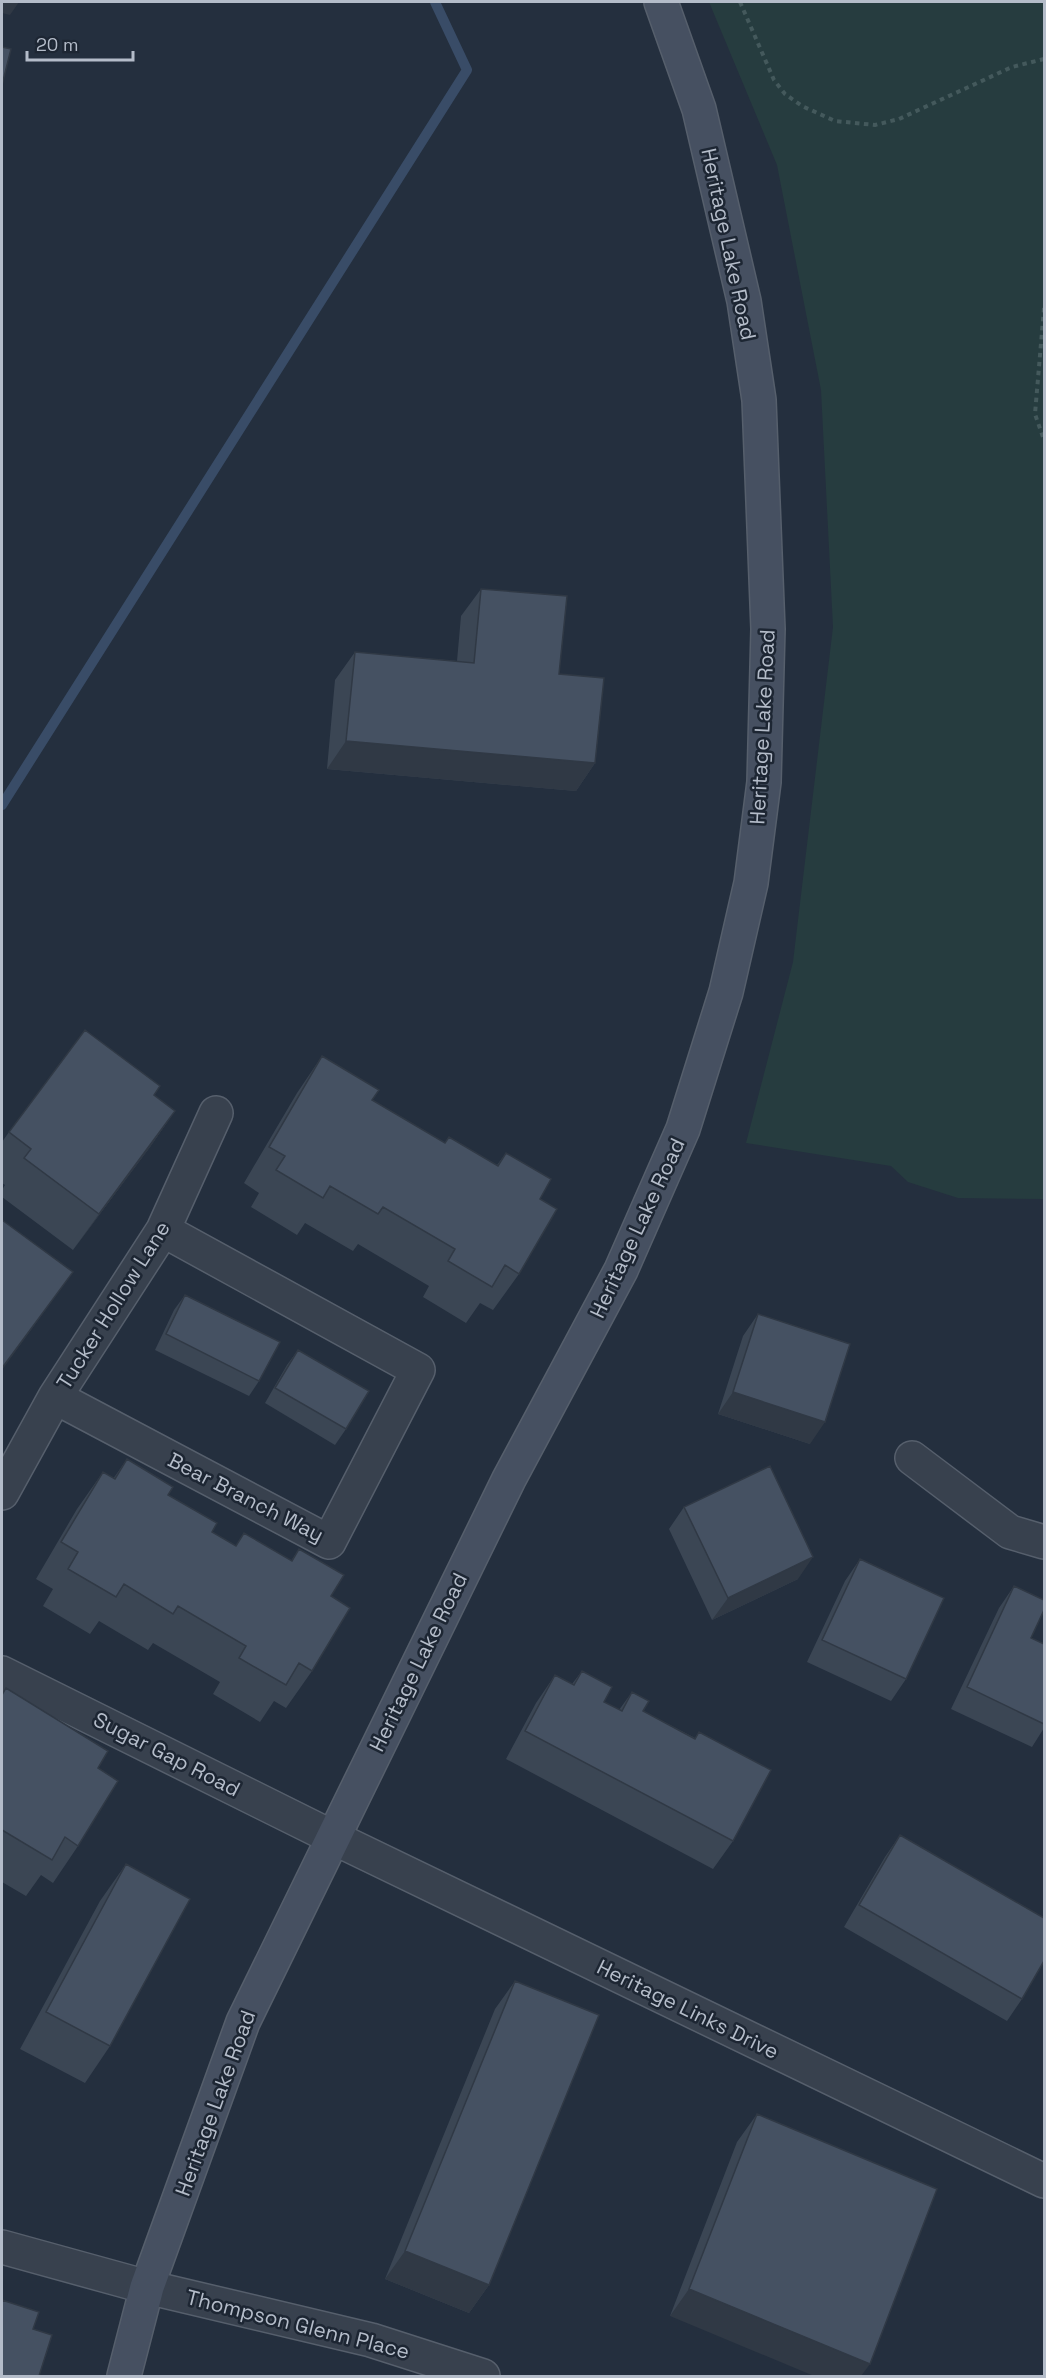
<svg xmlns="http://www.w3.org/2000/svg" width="1046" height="2378" font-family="'Space Grotesk',sans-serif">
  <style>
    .green { fill: #263c3f }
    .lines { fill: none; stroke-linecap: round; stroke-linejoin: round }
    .stream { stroke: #394c67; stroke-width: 10 }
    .minor-casing { stroke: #565f6c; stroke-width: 36 }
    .secondary-casing { stroke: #565f6c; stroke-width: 36 }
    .path { stroke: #44595c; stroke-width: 4; stroke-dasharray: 4.5 4.5; stroke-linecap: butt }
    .minor { stroke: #38414e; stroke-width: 33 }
    .secondary { stroke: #465061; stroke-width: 33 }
    .wall { fill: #3b4654 }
    .shaded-wall { fill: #303945 }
    .building { fill: #455162; stroke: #303945; stroke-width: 1.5 }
    .labels { text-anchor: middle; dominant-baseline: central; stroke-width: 5; stroke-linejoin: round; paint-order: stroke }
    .street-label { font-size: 21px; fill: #b4bcc9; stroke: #1d2633 }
  </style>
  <rect width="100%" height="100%" fill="#242f3e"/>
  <!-- green -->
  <path class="green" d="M709,2H1044V1199L958,1198L908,1182L891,1166L746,1143L793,962L833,627L821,390L777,165Z"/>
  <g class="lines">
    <!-- stream -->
    <path class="stream" d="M2,805L467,70L435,2"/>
    <!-- minor casing -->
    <g class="minor-casing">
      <path id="minor" d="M55,1397L329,1542L418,1370L163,1230
        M912,1458L1010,1532L1044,1542
        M2,1493L55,1397L163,1230L216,1113
        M2,1673L332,1837L1044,2181
        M2,2247L147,2287L371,2340L483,2376"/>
    </g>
    <!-- secondary casing -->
    <g class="secondary-casing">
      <path id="secondary" d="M124,2376L147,2287L243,2022L509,1479L621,1270L683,1129L726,992L751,883L764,782L768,629L759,400L744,301L699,109L661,2"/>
    </g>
    <!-- path -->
    <path class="path" d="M740,2L774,80L785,94L802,106L835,121L875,125L899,119L1012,67L1044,59
      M1044,308L1035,414L1044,440"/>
    <!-- minor -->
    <use href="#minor" class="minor"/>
    <!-- secondary -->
    <use href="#secondary" class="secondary"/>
  </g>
  <!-- wall -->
  <path class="wall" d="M481,589L559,674L595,763L576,791L327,769L335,680L355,652L457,661L461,616Z
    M322,1056L372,1100L445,1143L449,1137L497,1165L506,1153L540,1199L519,1274L493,1310L480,1303L466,1323L423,1297L429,1286L358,1244L353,1251L305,1223L297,1235L251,1207L259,1193L244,1183L297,1093Z
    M154,1095L175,1111L150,1147L73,1250L2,1197V1190L5,1185L2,1183V1142L9,1132Z
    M185,1295L259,1381L249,1396L155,1350L174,1310Z
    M758,1314L810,1444L718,1414L743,1336Z
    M298,1350L346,1429L335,1445L265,1403L287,1365Z
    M127,1459L212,1532L236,1546L244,1533L291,1561L299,1549L331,1596L312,1671L286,1708L274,1701L260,1722L213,1694L220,1682L153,1643L148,1650L99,1621L90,1634L43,1606L53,1589L36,1579L77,1509L103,1472L113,1479Z
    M684,1507L798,1579L712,1620L669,1529Z
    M860,1559L906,1679L891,1701L807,1662L845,1581Z
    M1014,1586L1031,1638L1044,1644V1728L1032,1747L951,1709L999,1608Z
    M582,1671L604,1702L619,1710L632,1692L643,1711L695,1738L699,1732L733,1841L713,1869L506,1759L536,1703L555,1675L572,1684Z
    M6,1688L98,1768L78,1846L53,1883L41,1875L26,1896L2,1882V1695Z
    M900,1835L1022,1999L1007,2021L844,1927L885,1857Z
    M126,1864L110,2046L85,2083L20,2049L100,1901Z
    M515,1981L489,2285L469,2313L385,2279L495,2009Z
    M757,2114L937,2189L670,2316L737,2142Z"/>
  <!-- shaded-wall -->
  <path class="shaded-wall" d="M2,2H19L10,15L2,13Z
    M346,741L595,763L576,791L327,769Z
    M175,1111L150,1147L73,1250L99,1214Z
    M73,1272L47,1308L2,1370V1368Z
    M733,1392L825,1422L810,1444L718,1414Z
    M813,1557L798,1579L712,1620L728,1598Z
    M405,2251L489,2285L469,2313L385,2279Z
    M689,2289L870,2364L861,2376H814L670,2316Z"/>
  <!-- building -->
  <path class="building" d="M2,47L11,49L2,85Z
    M481,589L567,596L559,674L604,678L595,763L346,741L355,652L474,663Z
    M85,1030L160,1086L154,1095L175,1111L99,1214L24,1158L31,1149L9,1132Z
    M322,1056L379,1090L372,1100L445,1143L449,1137L498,1166L506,1153L551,1179L540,1199L557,1209L519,1274L505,1265L492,1287L448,1261L455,1249L383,1207L378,1214L330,1186L323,1198L276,1170L285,1156L269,1147Z
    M2,1220L73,1272L2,1368Z
    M185,1295L280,1342L259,1381L166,1334Z
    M758,1314L850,1344L825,1422L733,1392Z
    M298,1350L369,1391L346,1429L275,1388Z
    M127,1459L173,1487L168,1495L217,1523L212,1532L236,1546L244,1533L292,1561L299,1549L344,1575L331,1596L350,1608L312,1671L299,1663L286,1685L239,1658L246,1646L178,1606L173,1614L124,1584L116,1597L68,1569L78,1552L61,1542L103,1472L115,1479Z
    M770,1466L813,1557L728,1598L684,1507Z
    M860,1559L944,1598L906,1679L822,1640Z
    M1014,1586L1044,1600V1610L1031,1638L1044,1644V1724L967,1687Z
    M582,1671L612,1687L604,1702L622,1711L632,1692L649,1701L643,1711L695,1739L699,1732L771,1770L733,1841L525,1731L555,1675L574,1685Z
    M6,1688L108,1751L98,1768L118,1781L78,1846L65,1837L52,1860L2,1830V1695Z
    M900,1835L1044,1918V1961L1022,1999L859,1905Z
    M126,1864L190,1899L110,2046L46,2012Z
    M515,1981L599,2015L489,2285L405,2251Z
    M757,2114L937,2189L870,2364L689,2289Z
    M2,2300L39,2312L33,2329L52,2335L39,2376H2Z"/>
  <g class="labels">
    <!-- street labels -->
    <g class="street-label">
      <text transform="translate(729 244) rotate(78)">Heritage Lake Road</text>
      <text transform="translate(762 727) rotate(-87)">Heritage Lake Road</text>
      <text transform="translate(637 1228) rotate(-65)">Heritage Lake Road</text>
      <text transform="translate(113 1305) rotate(-58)">Tucker Hollow Lane</text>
      <text transform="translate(246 1497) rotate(27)">Bear Branch Way</text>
      <text transform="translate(418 1662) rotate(-64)">Heritage Lake Road</text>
      <text transform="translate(167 1754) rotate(27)">Sugar Gap Road</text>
      <text transform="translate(688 2009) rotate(26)">Heritage Links Drive</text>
      <text transform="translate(215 2103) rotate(-70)">Heritage Lake Road</text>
      <text transform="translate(298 2324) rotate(14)">Thompson Glenn Place</text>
    </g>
  </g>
  <!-- border -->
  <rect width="1046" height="2378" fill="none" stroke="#b4bcc9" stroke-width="6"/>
  <!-- scale -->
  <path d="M27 51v9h106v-9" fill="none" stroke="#b4bcc9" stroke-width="3"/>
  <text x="36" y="51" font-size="18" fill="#b4bcc9" stroke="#1d2633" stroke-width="4.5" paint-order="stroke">20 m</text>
</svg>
